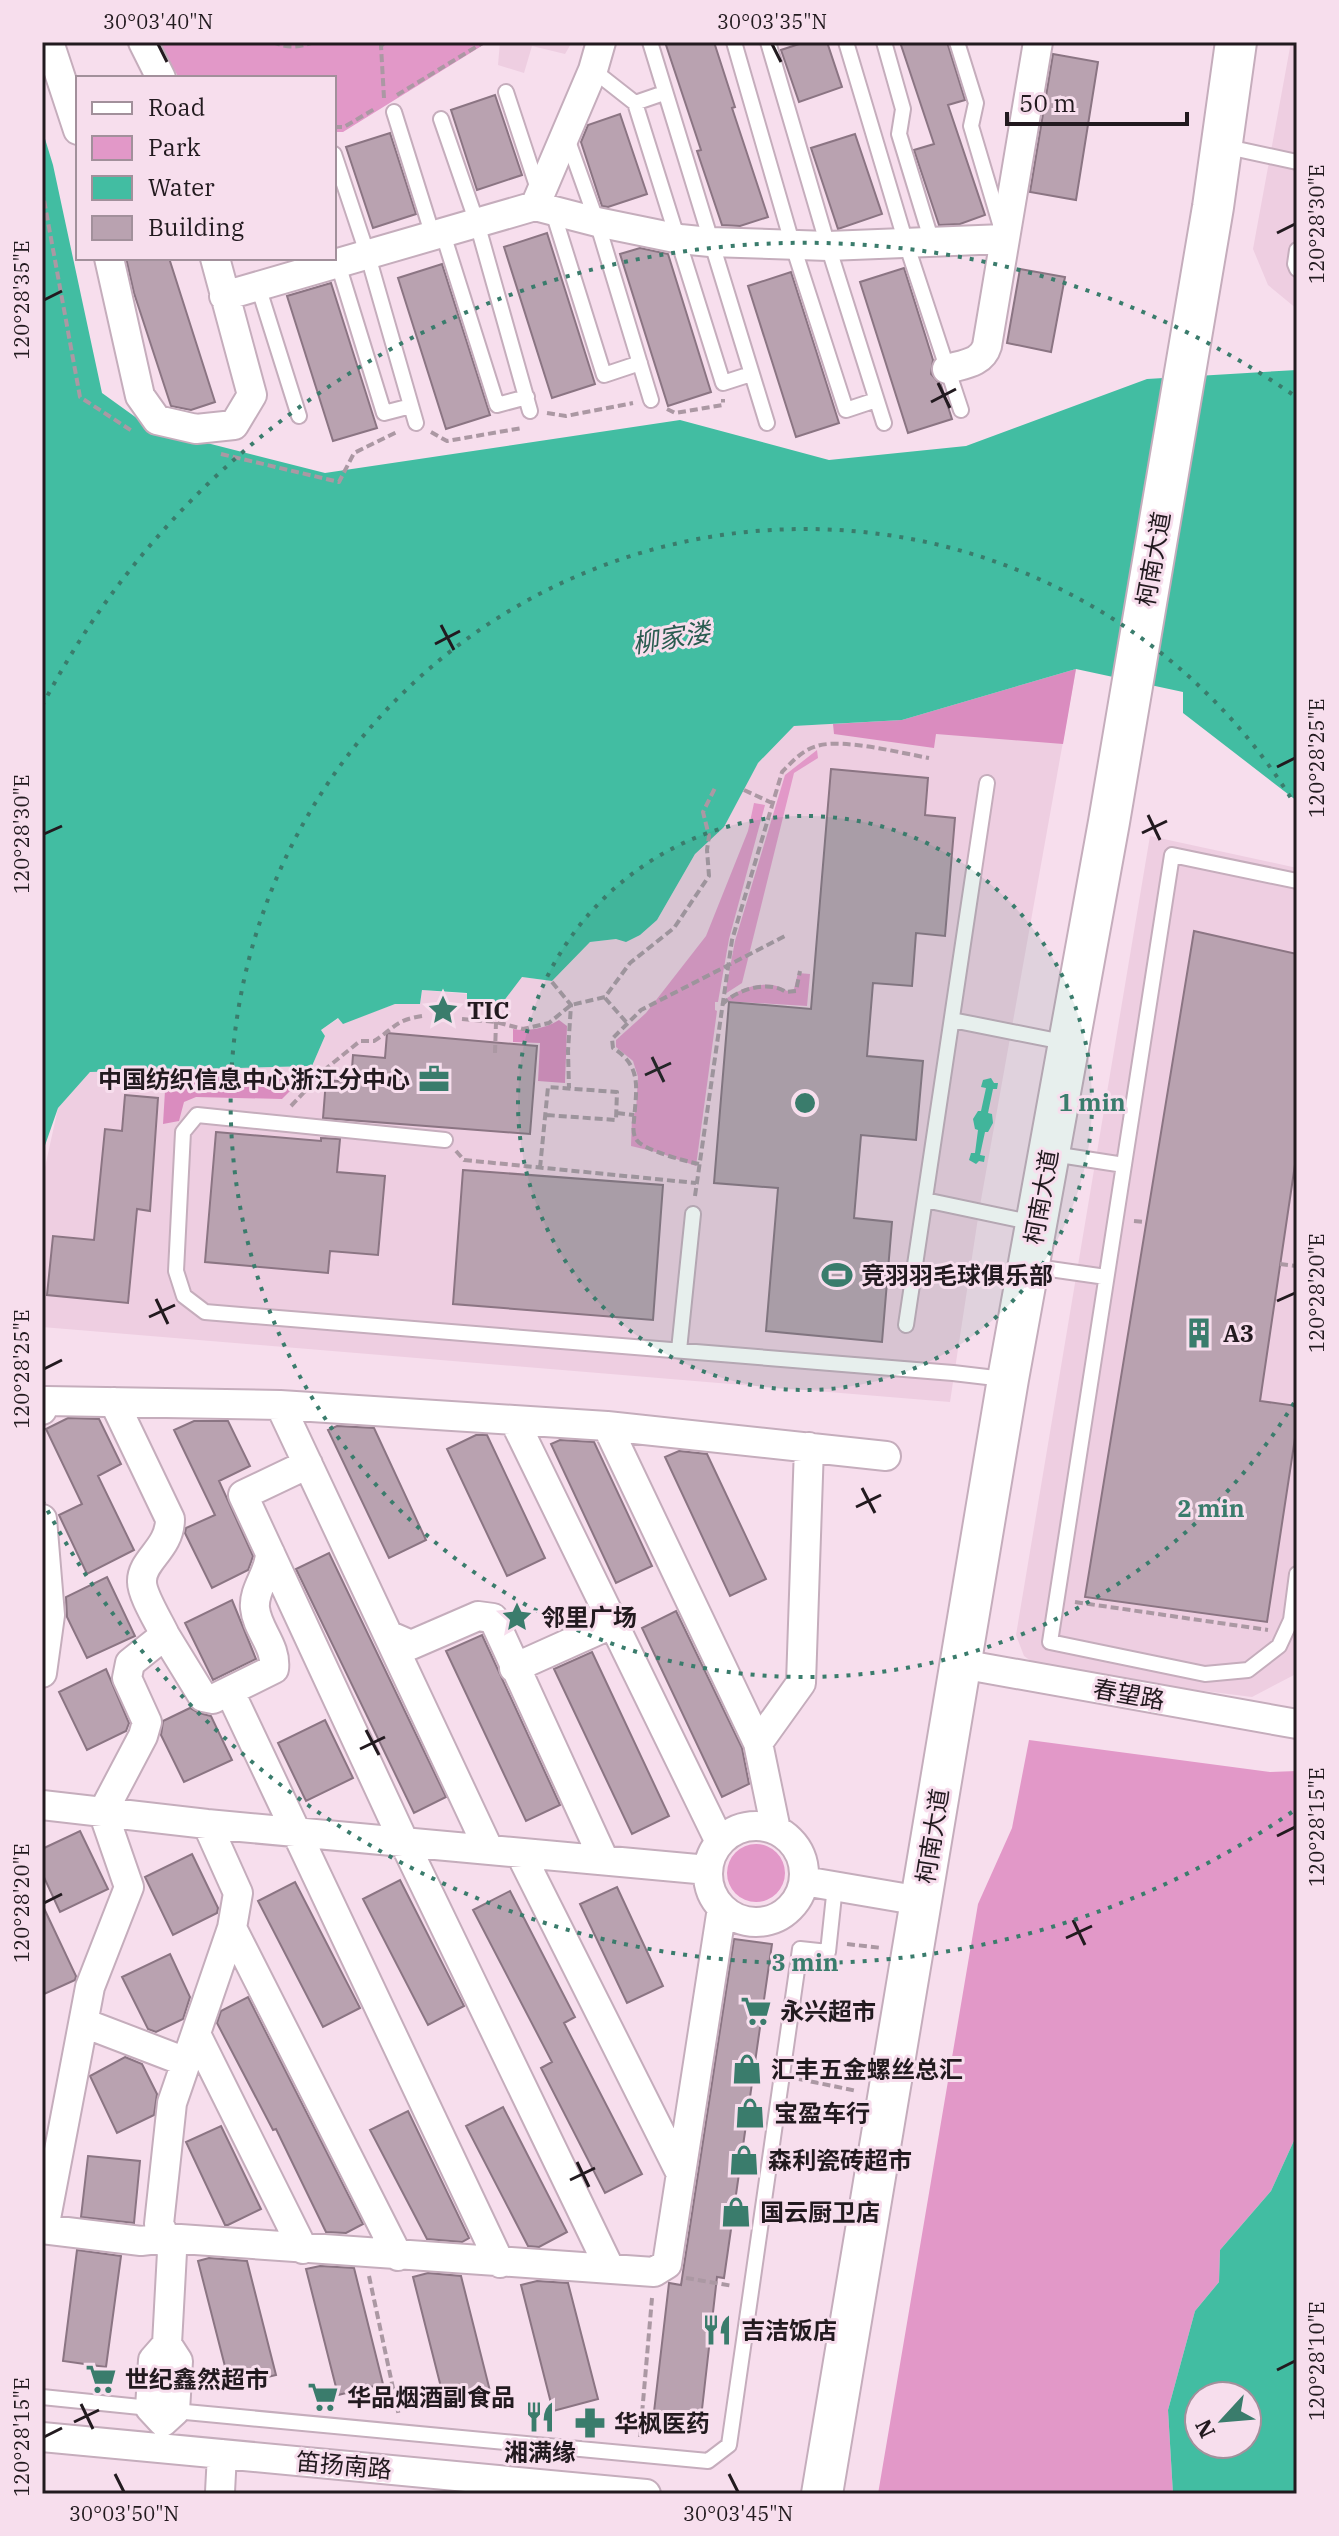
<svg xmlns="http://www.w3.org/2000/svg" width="1339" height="2536" font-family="'IBM Plex Serif','Noto Sans SC',serif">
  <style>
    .built { fill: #eecee1 }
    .green { fill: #e298c8 }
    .forest { fill: #da8cbf }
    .water { fill: #42bda2; fill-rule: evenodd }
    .building { fill: #b9a2b0; stroke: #8b7583; stroke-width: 2 }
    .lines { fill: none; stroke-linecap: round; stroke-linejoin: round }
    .service-casing { stroke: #c5adbc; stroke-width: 18 }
    .minor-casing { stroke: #c5adbc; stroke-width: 32 }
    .secondary-casing { stroke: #c5adbc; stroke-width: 44 }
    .path { stroke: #ab98a3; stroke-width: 4; stroke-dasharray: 8 4; stroke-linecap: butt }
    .service { stroke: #fff; stroke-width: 14 }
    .minor { stroke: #fff; stroke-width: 28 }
    .secondary { stroke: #fff; stroke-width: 40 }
    .ticks { fill: none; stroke: #221a1f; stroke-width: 3 }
    .ring { fill: none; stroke: #3a7c6c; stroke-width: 4; stroke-dasharray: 4 8 }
    .labels { text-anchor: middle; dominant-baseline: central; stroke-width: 6; stroke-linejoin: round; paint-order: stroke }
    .street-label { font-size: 24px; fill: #221a1f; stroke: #f7deed }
    .poi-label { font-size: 24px; font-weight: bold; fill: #221a1f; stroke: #f7deed; text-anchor: start }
    .water-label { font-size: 26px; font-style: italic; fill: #295b4f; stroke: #f7deed }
    .centre { fill: #3a7c6c; stroke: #f7deed; stroke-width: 4 }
    .ring-label { font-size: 24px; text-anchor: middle; font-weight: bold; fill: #3a7c6c; stroke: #f7deed; stroke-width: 6; stroke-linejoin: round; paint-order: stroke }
    .neatline { fill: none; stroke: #221a1f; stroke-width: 3 }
    .ticks-label { font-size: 20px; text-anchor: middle; fill: #221a1f }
  </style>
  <rect width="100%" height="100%" fill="#f7deed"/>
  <!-- built -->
  <path class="built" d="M500,42H572L565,54L532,46L524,73L498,65Z
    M1291,42H1297V309L1268,285L1253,249Z
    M1076,669L979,1211L950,1402L42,1327V1181L58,1108L90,1072L312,1066L325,1036L321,1030L339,1018L343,1023L395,1004H420L422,990L468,994L467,1002L522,977L552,981L590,942L616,939L657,920L695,854L758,763L794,726L902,720Z
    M1150,836L1297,868V1670L1294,1675L1252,1697L1045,1671L1024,1656L1016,1635Z"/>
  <!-- green -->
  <path class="green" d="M158,42H488L343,132H334V78H179Z
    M817,750L818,758L794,773L742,983L725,994L735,941L785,775Z
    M754,803L765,805L729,939L718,1002H715V1010L717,1011L696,1166L660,1153L631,1146L632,1117L636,1111L638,1077L633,1061L616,1047V1040L646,1013L706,936L748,831Z
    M798,973L810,974L807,1006L724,1001C738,987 771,978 787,991L794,989Z
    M1029,1740L1270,1772L1297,1771V2134L1271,2191L1220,2250L1219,2282L1195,2311L1168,2410L1173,2494H878L978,1904L1012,1828Z
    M727 1873a29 29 0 1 1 58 0a29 29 0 1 1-58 0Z"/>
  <!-- forest -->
  <path class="forest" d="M1076,669L1063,744L936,734L934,748L834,734L833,724L902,720Z
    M559,1020L567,1026L565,1083L538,1081L540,1043L513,1042V1029C528,1032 546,1028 559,1020Z
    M166,1074H307L282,1099L196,1097L184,1102L179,1121L163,1124Z"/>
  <!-- water -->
  <path class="water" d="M42,129L53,165L102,393L152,429L325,473L680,420L829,460L966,446L1147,379L1297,370V801L1183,713V692L1076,669L902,720L794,726L758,763L724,827L695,854L657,920L640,935L626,942L616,939L590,942L552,981L522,977L503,1002L467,1003V993L422,990L420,1004H395L343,1024L338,1018L321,1030L325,1036L312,1066L90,1072L58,1108L42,1154Z
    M991,1078L994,1083H998L997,1089H993L988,1113L992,1114L993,1123L988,1132H985L980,1155L985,1156L984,1162L979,1161L976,1164L969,1160L971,1153H975L978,1130L975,1129L973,1119L978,1111H981L986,1088L981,1087L983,1080Z
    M1297,2134V2494H1173L1168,2410L1195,2311L1219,2282L1220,2250L1271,2191ZM1199,2396H1247V2444H1199Z"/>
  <!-- building -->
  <path class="building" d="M665,42H714L735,107L732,108L768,217L740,226L722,225L697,151L701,150Z
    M805,42H827L842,87L799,102L781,50Z
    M900,42H947L965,100L948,105L985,215L960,224L939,225L914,150L934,144Z
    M1053,54L1098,62L1076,200L1030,192Z
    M495,95L522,175L477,190L451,110Z
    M620,114L647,194L608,207L602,206L581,142L588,125Z
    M390,133L416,214L373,228L346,147Z
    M855,134L882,214L838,229L811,148Z
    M547,233L595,384L552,398L504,247Z
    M640,248L668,254L711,392L668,406L620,254Z
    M126,258H169L215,402L191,410L171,406L134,293Z
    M442,264L490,415L446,429L398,278Z
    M904,268L933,360L931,374L941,385L952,419L908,433L860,282Z
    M1020,269L1065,277L1051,352L1007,343Z
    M791,272L839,423L796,437L748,286Z
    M331,283L377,428L333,441L287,296Z
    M831,769L928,778L925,815L955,818L945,936L916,933L912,986L873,983L867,1056L923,1061L916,1140L861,1135L854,1218L892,1222L882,1342L766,1331L778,1188L714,1183L729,1002L811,1009Z
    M1194,931L1297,954V1151L1260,1401L1297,1406V1425L1267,1622L1085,1597Z
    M387,1033L537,1046L530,1134L323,1118L326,1080L351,1082L353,1055L385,1058Z
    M125,1095L158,1098L150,1211L137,1209L128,1303L47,1295L53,1236L94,1240L105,1129L122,1131Z
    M216,1132L321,1141V1138L340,1139L337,1172L385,1176L378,1255L330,1251L328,1273L205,1262Z
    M463,1170L663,1185L653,1320L453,1304Z
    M68,1418L99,1419L121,1464L98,1476L134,1550L87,1574L59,1515L82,1504L46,1429Z
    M194,1421H228L250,1466L219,1481L253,1556L251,1562L248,1570L212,1588L185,1533L186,1528L215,1515L174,1430Z
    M337,1426L374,1428L426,1540L389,1558L328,1430Z
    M476,1435H487L545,1558L507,1576L447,1449Z
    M560,1440L594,1442L652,1566L616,1583L551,1444Z
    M679,1451L707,1454L766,1579L730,1596L665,1457Z
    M329,1553L446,1797L414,1813L296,1569Z
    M107,1577L135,1636L87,1658L67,1617L66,1597Z
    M232,1600L256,1659L213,1680L185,1623Z
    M676,1611L742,1748L749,1784L722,1797L642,1628Z
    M482,1635L560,1805L526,1821L446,1651Z
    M592,1652L669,1816L632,1834L554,1669Z
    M106,1669L129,1723L126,1731L87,1750L59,1692Z
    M190,1708L199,1713L211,1716L232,1760L184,1782L161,1735L163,1721Z
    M325,1720L353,1778L306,1801L278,1743Z
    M80,1831L108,1889L60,1912L42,1873V1849Z
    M192,1854L218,1908L217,1913L173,1935L145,1877Z
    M400,1880L464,2006L428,2025L363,1899Z
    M295,1882L360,2008L323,2027L258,1901Z
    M617,1887L663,1986L627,2003L580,1904Z
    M510,1891L575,2017L564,2023L642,2174L605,2193L541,2068L552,2062L473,1910Z
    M42,1904L76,1976L75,1980L42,1995Z
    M734,1939L772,1944L724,2278L717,2277L701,2418L654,2412L669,2283L681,2285Z
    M170,1954L190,1997L183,2019L156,2032L148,2029L122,1977Z
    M248,1997L363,2224L346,2233L326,2232L276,2129L273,2130L217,2023L221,2011Z
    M125,2057L142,2064L157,2094L154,2115L117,2133L90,2076Z
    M503,2107L567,2232L539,2247L528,2246L466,2126Z
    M408,2111L469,2238L462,2242L427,2239L370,2130Z
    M221,2126L261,2209L228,2225H225L186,2142Z
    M88,2156L140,2161L134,2223L81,2217Z
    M77,2250L121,2256L106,2367L63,2361Z
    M209,2258L247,2261L276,2375L230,2386L198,2261Z
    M320,2266L354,2268L383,2384L338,2395L306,2269Z
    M428,2273L461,2276L490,2391L445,2403L413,2277Z
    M537,2281L568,2283L598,2399L553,2411L521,2285Z"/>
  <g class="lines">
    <!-- service casing -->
    <g class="service-casing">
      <path id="service" d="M650,42L767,423
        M734,42L793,246L846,410L876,400
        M768,42L828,246L884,423
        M846,42L906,243L961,410
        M884,42L903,109L899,134L932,242
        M957,42L976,103L971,126L1001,227
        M593,70L635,103L723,383L751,374
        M506,92L539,192
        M635,103L664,93
        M394,112L433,236
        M441,119L477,223L530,411
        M567,138L597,222L651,400
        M1223,146L1297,162
        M334,154L368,256L416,423
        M552,209L604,375L640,363
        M443,234L497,405L527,397
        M1297,250L1295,264L1297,269
        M338,264L384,413L411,406
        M258,286L299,416
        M1297,881L1172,855L1050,1642L1205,1674L1248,1670L1279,1646L1291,1620L1297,1574
        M952,1020L1068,1043
        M445,1140L197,1115L183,1132L176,1271L184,1296L205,1312L953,1373L1004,1379
        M1053,1154L1124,1165
        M925,1200L1034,1223
        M1029,1266L1106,1277
        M906,1325L987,783
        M679,1350L693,1214
        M42,2397L150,2408
        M175,2411L708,2461L729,2445L800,1949L828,1952L835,1886"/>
    </g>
    <!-- minor casing -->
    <g class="minor-casing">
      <path id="minor" d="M49,42L78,130
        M143,42L161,78
        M535,206L593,70L601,42
        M109,258L140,396L157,420L196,429L234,425L252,395L215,258
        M224,296L535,206L597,222L680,239L710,242L828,246L1004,239
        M947,369C964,364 982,363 987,346L1038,42
        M280,1405L489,1850
        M42,1410L46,1401L280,1405L514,1420L607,1426L886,1456
        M514,1420L720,1842
        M607,1426L758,1743L776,1830
        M308,1464L243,1495L404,1842L610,2269
        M42,1519L50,1615L42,1673
        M165,1635L203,1697L213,1699L274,1669C277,1646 257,1630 255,1608C253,1589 270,1573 270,1553
        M388,1635L411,1645L478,1616L493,1618L604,1860
        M961,1664L1297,1724
        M514,1668L612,1624
        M230,1692L500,2263
        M758,1743L801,1683L809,1447
        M42,1805L207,1824L708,1870
        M708 1874a48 48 0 1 1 96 0a48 48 0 1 1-96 0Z
        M520,1853L681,2174
        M804,1881L921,1901
        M232,1928L398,2256
        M84,2023L186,2062
        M196,2034L303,2249
        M42,2229L141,2241L166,2238L654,2272L667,2264L722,1908
        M44,2229L90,1987L129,1887L103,1812L143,1736L147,1722L127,1678L130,1663L165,1635C159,1622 142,1595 142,1582C141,1560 170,1549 170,1519L114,1402
        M167,2344L172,2252L159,2224L172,2103L232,1928L238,1893L207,1824
        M167,2344L178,2361L175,2411L163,2422L150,2408L153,2360Z
        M42,2437L646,2494
        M220,2492L222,2454"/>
    </g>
    <!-- secondary casing -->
    <g class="secondary-casing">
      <path id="secondary" d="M822,2494L1008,1379L1109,822L1213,207L1236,42"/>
    </g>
    <!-- path -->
    <path class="path" d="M272,42C288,48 297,48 314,42
      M397,95L484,42
      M384,98L381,46L385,42
      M334,127H344L376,108
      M42,189L80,397L132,431
      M667,409L675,413L723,405V399
      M547,413L566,416L633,403
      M431,432L447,441L522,428
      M221,454L339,482L354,453L399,431
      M744,790L772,803
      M552,982L571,1005L568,1051L569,1088
      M605,998L627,1023
      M722,1005C736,989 769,980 786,992L796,991L800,971
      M462,1019L496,1022L523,1029L549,1023L571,1005L605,997L630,963L674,928L709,876L707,850L709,836L703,812L716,786
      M495,1053L496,1022
      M291,1106L328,1067L360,1041H374C395,1028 395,1020 422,1016
      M617,1113L634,1115
      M456,1151L464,1160L696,1183
      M1296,1155H1297
      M699,1164C685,1161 642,1150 636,1139C633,1134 633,1126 634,1121C636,1089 643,1067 613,1048L612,1039L641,1010L787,935
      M540,1168L548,1087L617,1092L616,1120L546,1115
      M695,1196L732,940L782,772C792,762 802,750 817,746C842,738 901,753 929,758
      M1134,1221L1146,1222
      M1280,1264L1297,1266
      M1075,1602L1268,1630
      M847,1944L882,1948
      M799,2079L857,2091
      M369,2276L399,2416
      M686,2278L733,2286
      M640,2437L652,2298"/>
    <!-- service -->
    <use href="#service" class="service"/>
    <!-- minor -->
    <use href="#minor" class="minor"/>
    <!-- secondary -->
    <use href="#secondary" class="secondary"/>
  </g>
  <!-- ticks -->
  <path class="ticks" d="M158,44L167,62M772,44L781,62M1277,233L1295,224M44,300L62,291M938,383L950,408M931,402L956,389M441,625L454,650M435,644L460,631M1277,767L1295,758M1148,815L1160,840M1142,833L1167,821M44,834L62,826M652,1057L664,1082M645,1075L671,1063M156,1299L168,1324M1277,1301L1295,1293M149,1317L175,1305M44,1369L62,1360M862,1488L875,1513M856,1507L881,1495M366,1730L379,1755M360,1749L385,1737M1277,1836L1295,1827M44,1903L62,1894M1073,1920L1085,1945M1066,1938L1092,1926M577,2162L589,2187M570,2180L595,2168M1277,2370L1295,2361M81,2404L93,2429M74,2422L99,2410M44,2437L62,2428M115,2474L124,2492M729,2474L738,2492"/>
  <!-- distance rings -->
  <circle cx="805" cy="1103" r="287" fill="#3a7c6c" fill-opacity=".12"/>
  <g class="ring">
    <circle cx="805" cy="1103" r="287"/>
    <path d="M1294 1403A574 574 0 1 1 1294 803"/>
    <path d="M1292 1812A860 860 0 0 1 42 1500M42 706A860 860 0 0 1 1292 394"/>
  </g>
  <!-- icons -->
  <defs>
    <g id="sight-bare" transform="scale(2.4)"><path d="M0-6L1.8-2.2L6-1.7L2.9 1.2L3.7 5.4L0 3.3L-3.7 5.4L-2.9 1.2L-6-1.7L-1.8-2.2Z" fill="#3a7c6c" stroke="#f7deed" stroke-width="2.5" paint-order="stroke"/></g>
    <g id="office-bare" transform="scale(2.4)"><path d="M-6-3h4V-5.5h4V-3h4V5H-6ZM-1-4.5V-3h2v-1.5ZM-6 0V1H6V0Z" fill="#3a7c6c" stroke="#f7deed" stroke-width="2.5" paint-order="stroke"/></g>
    <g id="stadium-bare" transform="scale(2.4)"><path d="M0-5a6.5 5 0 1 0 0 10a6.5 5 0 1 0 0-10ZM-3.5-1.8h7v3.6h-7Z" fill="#3a7c6c" stroke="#f7deed" stroke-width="2.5" paint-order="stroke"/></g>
    <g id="building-bare" transform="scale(2.4)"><path d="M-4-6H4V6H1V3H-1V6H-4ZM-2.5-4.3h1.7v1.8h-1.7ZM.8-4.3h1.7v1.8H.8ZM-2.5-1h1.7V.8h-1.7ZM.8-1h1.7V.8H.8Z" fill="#3a7c6c" stroke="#f7deed" stroke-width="2.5" paint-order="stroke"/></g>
    <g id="supermarket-bare" transform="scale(2.4)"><path d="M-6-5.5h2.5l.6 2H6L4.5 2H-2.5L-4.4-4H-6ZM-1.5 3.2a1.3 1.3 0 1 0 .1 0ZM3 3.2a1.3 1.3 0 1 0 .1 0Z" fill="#3a7c6c" stroke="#f7deed" stroke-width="2.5" paint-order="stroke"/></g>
    <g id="shop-bare" transform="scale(2.4)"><path d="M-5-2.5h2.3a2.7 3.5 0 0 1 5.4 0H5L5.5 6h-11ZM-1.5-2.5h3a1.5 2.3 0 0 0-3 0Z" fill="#3a7c6c" stroke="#f7deed" stroke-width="2.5" paint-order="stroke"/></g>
    <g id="restaurant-bare" transform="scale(2.4)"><path d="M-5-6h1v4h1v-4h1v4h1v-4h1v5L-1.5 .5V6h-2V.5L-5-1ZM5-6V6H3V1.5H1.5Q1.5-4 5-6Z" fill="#3a7c6c" stroke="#f7deed" stroke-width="2.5" paint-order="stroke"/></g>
    <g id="pharmacy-bare" transform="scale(2.4)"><path d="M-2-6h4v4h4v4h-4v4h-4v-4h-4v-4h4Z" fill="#3a7c6c" stroke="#f7deed" stroke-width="2.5" paint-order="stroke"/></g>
  </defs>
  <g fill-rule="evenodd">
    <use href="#sight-bare" x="443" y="1010"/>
    <use href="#office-bare" x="434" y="1079"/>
    <use href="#stadium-bare" x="837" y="1275"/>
    <use href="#building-bare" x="1199" y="1333"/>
    <use href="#sight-bare" x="517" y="1617"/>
    <use href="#supermarket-bare" x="756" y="2011"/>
    <use href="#shop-bare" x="747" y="2069"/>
    <use href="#shop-bare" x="750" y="2113"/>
    <use href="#shop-bare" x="744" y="2160"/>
    <use href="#shop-bare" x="736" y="2212"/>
    <use href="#restaurant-bare" x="717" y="2330"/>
    <use href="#supermarket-bare" x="101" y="2379"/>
    <use href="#supermarket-bare" x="323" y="2397"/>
    <use href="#restaurant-bare" x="540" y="2417"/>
    <use href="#pharmacy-bare" x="590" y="2423"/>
  </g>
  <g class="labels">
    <!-- street labels -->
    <g class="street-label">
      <text transform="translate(1153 559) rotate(-80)">柯南大道</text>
      <text transform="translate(1041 1197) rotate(-80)">柯南大道</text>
      <text transform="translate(1129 1694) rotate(10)">春望路</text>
      <text transform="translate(932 1836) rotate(-81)">柯南大道</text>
      <text transform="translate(344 2465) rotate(5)">笛扬南路</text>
    </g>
    <!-- poi labels -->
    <g class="poi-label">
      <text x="467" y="1010">TIC</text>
      <text x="410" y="1079" text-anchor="end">中国纺织信息中心浙江分中心</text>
      <text x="861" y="1275">竞羽羽毛球俱乐部</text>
      <text x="1223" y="1333">A3</text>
      <text x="541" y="1617">邻里广场</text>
      <text x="780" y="2011">永兴超市</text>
      <text x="771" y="2069">汇丰五金螺丝总汇</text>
      <text x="774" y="2113">宝盈车行</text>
      <text x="768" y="2160">森利瓷砖超市</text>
      <text x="760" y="2212">国云厨卫店</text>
      <text x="741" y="2330">吉洁饭店</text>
      <text x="125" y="2379">世纪鑫然超市</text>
      <text x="347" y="2397">华品烟酒副食品</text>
      <text x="614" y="2423">华枫医药</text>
      <text x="540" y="2452" text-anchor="middle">湘满缘</text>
    </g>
    <!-- water labels -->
    <g class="water-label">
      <text transform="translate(671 637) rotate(-9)">柳家溇</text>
    </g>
  </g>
  <circle cx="805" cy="1103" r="12" class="centre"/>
  <g class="ring-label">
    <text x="1092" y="1111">1 min</text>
    <text x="1211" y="1517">2 min</text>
    <text x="805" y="1971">3 min</text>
  </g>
  <!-- border -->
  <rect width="1339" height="2536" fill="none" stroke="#f7deed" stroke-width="88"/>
  <!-- legend -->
  <rect x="76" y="76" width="260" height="184" fill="#f7deed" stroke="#a2909b" stroke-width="2"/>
  <rect x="92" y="102" width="40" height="12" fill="#ffffff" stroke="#a2909b" stroke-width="2"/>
  <text x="148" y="116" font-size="24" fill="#221a1f">Road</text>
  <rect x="92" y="136" width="40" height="24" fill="#e298c8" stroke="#a2909b" stroke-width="2"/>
  <text x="148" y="156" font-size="24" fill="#221a1f">Park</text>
  <rect x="92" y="176" width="40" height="24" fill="#42bda2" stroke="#a2909b" stroke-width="2"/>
  <text x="148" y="196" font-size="24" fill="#221a1f">Water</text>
  <rect x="92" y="216" width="40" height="24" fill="#b9a2b0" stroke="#a2909b" stroke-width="2"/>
  <text x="148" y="236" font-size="24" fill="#221a1f">Building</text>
  <!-- north arrow -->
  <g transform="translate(1223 2420) rotate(244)"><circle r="38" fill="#f7deed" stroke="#a2909b" stroke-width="2"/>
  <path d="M0-6L14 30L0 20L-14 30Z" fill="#3a7c6c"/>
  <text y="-12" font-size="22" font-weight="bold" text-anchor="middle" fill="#221a1f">N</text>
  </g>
  <!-- scale -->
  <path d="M1007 112v12h180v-12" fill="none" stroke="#221a1f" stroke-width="4"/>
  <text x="1019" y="112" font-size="24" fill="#221a1f" stroke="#f7deed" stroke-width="6" paint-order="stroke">50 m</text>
  <rect x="44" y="44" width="1251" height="2448" class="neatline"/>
  <g class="ticks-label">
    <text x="158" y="29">30°03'40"N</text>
    <text x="772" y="29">30°03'35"N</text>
    <text transform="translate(1317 224) rotate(-90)" y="7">120°28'30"E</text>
    <text transform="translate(22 300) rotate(-90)" y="7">120°28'35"E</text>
    <text transform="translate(1317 758) rotate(-90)" y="7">120°28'25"E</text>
    <text transform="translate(22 834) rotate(-90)" y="7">120°28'30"E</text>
    <text transform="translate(1317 1293) rotate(-90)" y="7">120°28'20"E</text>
    <text transform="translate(22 1369) rotate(-90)" y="7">120°28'25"E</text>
    <text transform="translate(1317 1827) rotate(-90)" y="7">120°28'15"E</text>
    <text transform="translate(22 1903) rotate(-90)" y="7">120°28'20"E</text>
    <text transform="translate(1317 2361) rotate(-90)" y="7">120°28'10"E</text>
    <text transform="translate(22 2437) rotate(-90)" y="7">120°28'15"E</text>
    <text x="124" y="2521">30°03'50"N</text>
    <text x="738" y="2521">30°03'45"N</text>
  </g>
</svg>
